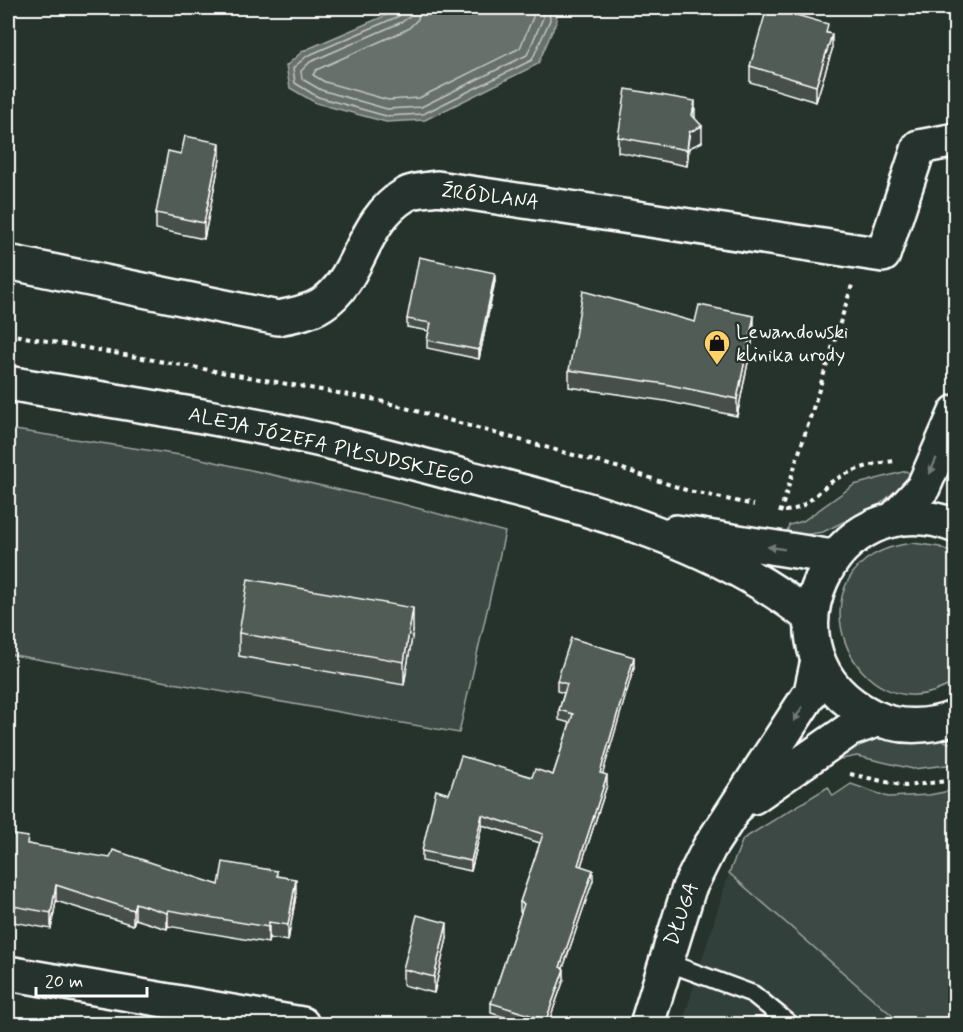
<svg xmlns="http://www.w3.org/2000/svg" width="963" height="1032" font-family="Mynerve,sans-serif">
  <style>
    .built { fill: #333f3a }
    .green { fill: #3e4944; stroke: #9ea4a2; stroke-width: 1.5 }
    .water { fill: #67706c; stroke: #a4a9a7; stroke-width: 1.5 }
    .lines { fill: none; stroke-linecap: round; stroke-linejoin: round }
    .shore { stroke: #c2c6c4; stroke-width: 1.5 }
    .service-casing { stroke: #fff; stroke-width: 21 }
    .minor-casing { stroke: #fff; stroke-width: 38 }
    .secondary-casing { stroke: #fff; stroke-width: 38 }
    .path { stroke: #fff; stroke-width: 4; stroke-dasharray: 4.5 4.5; stroke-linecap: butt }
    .service { stroke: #26332d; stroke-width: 16 }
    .minor { stroke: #26332d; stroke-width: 33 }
    .secondary { stroke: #26332d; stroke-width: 33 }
    .wall { fill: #464f4b; stroke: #fff; stroke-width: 1.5 }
    .shaded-wall { fill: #39403d; stroke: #fff; stroke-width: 1.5 }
    .building { fill: #515c57; stroke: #fff; stroke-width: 1.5 }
    .oneway { fill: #727a76 }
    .labels { text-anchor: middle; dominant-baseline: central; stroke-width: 5; stroke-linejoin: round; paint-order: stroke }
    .street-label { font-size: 20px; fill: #fff; stroke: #26332d }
    .poi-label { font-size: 20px; fill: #fff; stroke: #26332d; text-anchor: start }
  </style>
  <rect width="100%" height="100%" fill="#26332d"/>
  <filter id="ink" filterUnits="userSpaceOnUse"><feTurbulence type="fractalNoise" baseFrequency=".0167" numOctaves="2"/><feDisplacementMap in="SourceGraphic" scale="12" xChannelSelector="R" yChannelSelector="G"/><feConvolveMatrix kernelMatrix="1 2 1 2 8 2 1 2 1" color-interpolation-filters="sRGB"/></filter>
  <g filter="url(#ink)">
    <!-- built -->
    <path class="built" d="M729,873L902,1024H682Z"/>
    <!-- green -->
    <path class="green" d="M8,429L193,457L402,504L505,532L459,733L8,654Z
      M906,471L913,476L880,504L823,532L785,538L789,525L803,521L854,485Z
      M913,543L940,547L955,555L956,681C853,747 778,558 913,543Z
      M888,739L939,740L955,744V764L913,769L857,756L842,759L839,752L868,740Z
      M851,784L888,797L929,795L955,790V1024H902L729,873L743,839L828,787L833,796Z"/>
    <!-- water -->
    <path class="water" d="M403,8H555L557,20L538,64L425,120L386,122L316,103L290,88L286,66L303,51Z"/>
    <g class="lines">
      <!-- shore -->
      <path class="shore" d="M403,8L399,16L307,56L293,68L295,83L318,97L386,116L423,114L532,60L550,20L549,8
        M411,8L409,17L402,22L310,62L301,71L302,79L321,90L387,109L421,107L527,55L543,18L542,8
        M420,8L418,19L408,29L316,70L313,75L325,82L388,100L419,98L520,48L533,17V8"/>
      <!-- service casing -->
      <g class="service-casing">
        <path id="service" d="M666,962L753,994L790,1024"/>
      </g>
      <!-- minor casing -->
      <g class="minor-casing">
        <path id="minor" d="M8,262L278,318C293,315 310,312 322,304C360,280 361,221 405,195C413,190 427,190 437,188L883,255L919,147L956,140
          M753,797L849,730L879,719
          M8,973L302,1024
          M647,1024L689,888L709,848L811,692L818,660"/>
      </g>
      <!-- secondary casing -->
      <g class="secondary-casing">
        <path id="secondary" d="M8,383C118,402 229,418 338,444C382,454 426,466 470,478C587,508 715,540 811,618
          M893,520L923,488L956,412
          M956,526C831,477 750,656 872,716C897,729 929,728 956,717
          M676,532L833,557"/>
      </g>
      <!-- path -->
      <path class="path" d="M8,334L377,400L620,468L689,491L754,505
        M785,511C807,510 818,489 836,479C855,469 874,463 895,461
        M780,513L852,285
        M850,774L905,786L956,780"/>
      <!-- service -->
      <use href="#service" class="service"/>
      <!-- minor -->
      <use href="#minor" class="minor"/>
      <!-- secondary -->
      <use href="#secondary" class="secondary"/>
    </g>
    <!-- wall -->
    <path class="wall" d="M828,33L832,50L816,102L750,82V66Z
      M695,118L702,142L689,148L687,166L618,152V137Z
      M181,154L220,159L204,239L156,229V213Z
      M495,281L479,359L427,348V340L429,331L407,327V319Z
      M695,322L754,333L737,416L665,401L569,387V370Z
      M413,631L404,685L239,656V633Z
      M634,667L602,774L607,785L581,866L593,880L563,968L564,979L548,1024H528L491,1013V1003L521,913L520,912V902L540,843L482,825L471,871L422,861V851L449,794L532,777L553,775L570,723L559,720V710L564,693L557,691V681Z
      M8,834L28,844L219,885L277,876L296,895L288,941L269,938L268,943L168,926L167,929L135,919L133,925L56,901L51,929L13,922V915L8,914Z
      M447,938L434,993L403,985V969Z"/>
    <!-- shaded-wall -->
    <path class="shaded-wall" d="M832,34V50L816,102V86Z
      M695,101V117L692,131L702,126V142L689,148L687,166V150Z
      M220,143V159L204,239V223Z
      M495,273V281L479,359V350Z
      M754,316V333L737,416V399Z
      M413,608V631L404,685V662Z
      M634,657V667L600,783V773Z
      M607,775V785L578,875V865Z
      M482,815V825L471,871V861Z
      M593,870V880L560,977V967Z
      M296,879V895L288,941V925Z
      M56,885V901L51,929V913Z
      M135,903V919L133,925V910Z
      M168,910V926L167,929V913Z
      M269,922V938L268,943V927Z
      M447,923V938L434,993V977Z
      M564,969V979L548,1024H546V1020Z"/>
    <!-- building -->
    <path class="building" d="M767,8H772L828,24L826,33L832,34L816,86L750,66Z
      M626,89L695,101L692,115L702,126L689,132L687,150L618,137Z
      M185,136L220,143L204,223L156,213L168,151L181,154Z
      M419,257L495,273L479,350L427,340L431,323L407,319Z
      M583,291L695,322L699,305L754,316L737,399L665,384L569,370Z
      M248,579L413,608L404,662L239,633Z
      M571,638L634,657L600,773L607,775L578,865L593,870L560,967L564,969L546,1020L491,1003L524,904L520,902L543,834L482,815L471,861L422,851L436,790L449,794L461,756L532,777L535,769L553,775L573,714L559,710L567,684L557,681Z
      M8,834L28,837L27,844L110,858L113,850L219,885L223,862L277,871V876L296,879L288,925L269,922L268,927L168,910L167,913L135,903L133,910L56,885L51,913L13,906L14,899L8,898Z
      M417,915L447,923L434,977L403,969Z
      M29,1020L43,1024H28Z"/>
    <!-- one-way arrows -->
    <defs><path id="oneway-solid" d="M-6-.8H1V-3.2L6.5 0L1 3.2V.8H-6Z" transform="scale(1.5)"/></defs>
    <g class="oneway">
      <use href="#oneway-solid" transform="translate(933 466) rotate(113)"/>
      <use href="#oneway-solid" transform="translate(776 548) rotate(-171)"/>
      <use href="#oneway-solid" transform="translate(798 714) rotate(121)"/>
    </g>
  </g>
  <!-- icons -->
  <defs>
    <g id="shop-pin" transform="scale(1.35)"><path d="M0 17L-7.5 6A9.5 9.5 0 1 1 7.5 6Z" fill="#ffd166" stroke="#26332d"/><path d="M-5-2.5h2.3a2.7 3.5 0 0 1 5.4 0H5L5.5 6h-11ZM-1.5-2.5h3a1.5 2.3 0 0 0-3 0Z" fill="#111"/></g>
  </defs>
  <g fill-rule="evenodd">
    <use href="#shop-pin" x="717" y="343"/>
  </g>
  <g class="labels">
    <!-- street labels -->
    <g class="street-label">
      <text transform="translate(490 197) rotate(7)">ŹRÓDLANA</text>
      <text transform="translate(331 447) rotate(13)">ALEJA JÓZEFA PIŁSUDSKIEGO</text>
      <text transform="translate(682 914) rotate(-71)">DŁUGA</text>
    </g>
    <!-- poi labels -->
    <g class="poi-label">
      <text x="736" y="332">Lewandowski<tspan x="736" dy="23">klinika urody</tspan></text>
    </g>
  </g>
  <!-- margin -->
  <rect width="963" height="1032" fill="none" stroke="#26332d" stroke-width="30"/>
  <rect x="15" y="15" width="933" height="1002" fill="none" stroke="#fff" stroke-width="2" filter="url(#ink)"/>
  <!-- scale -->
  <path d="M36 987v9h111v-9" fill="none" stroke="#ffffff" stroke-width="3"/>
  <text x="45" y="987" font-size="18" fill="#ffffff" stroke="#26332d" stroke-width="4.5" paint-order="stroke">20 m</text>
</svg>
